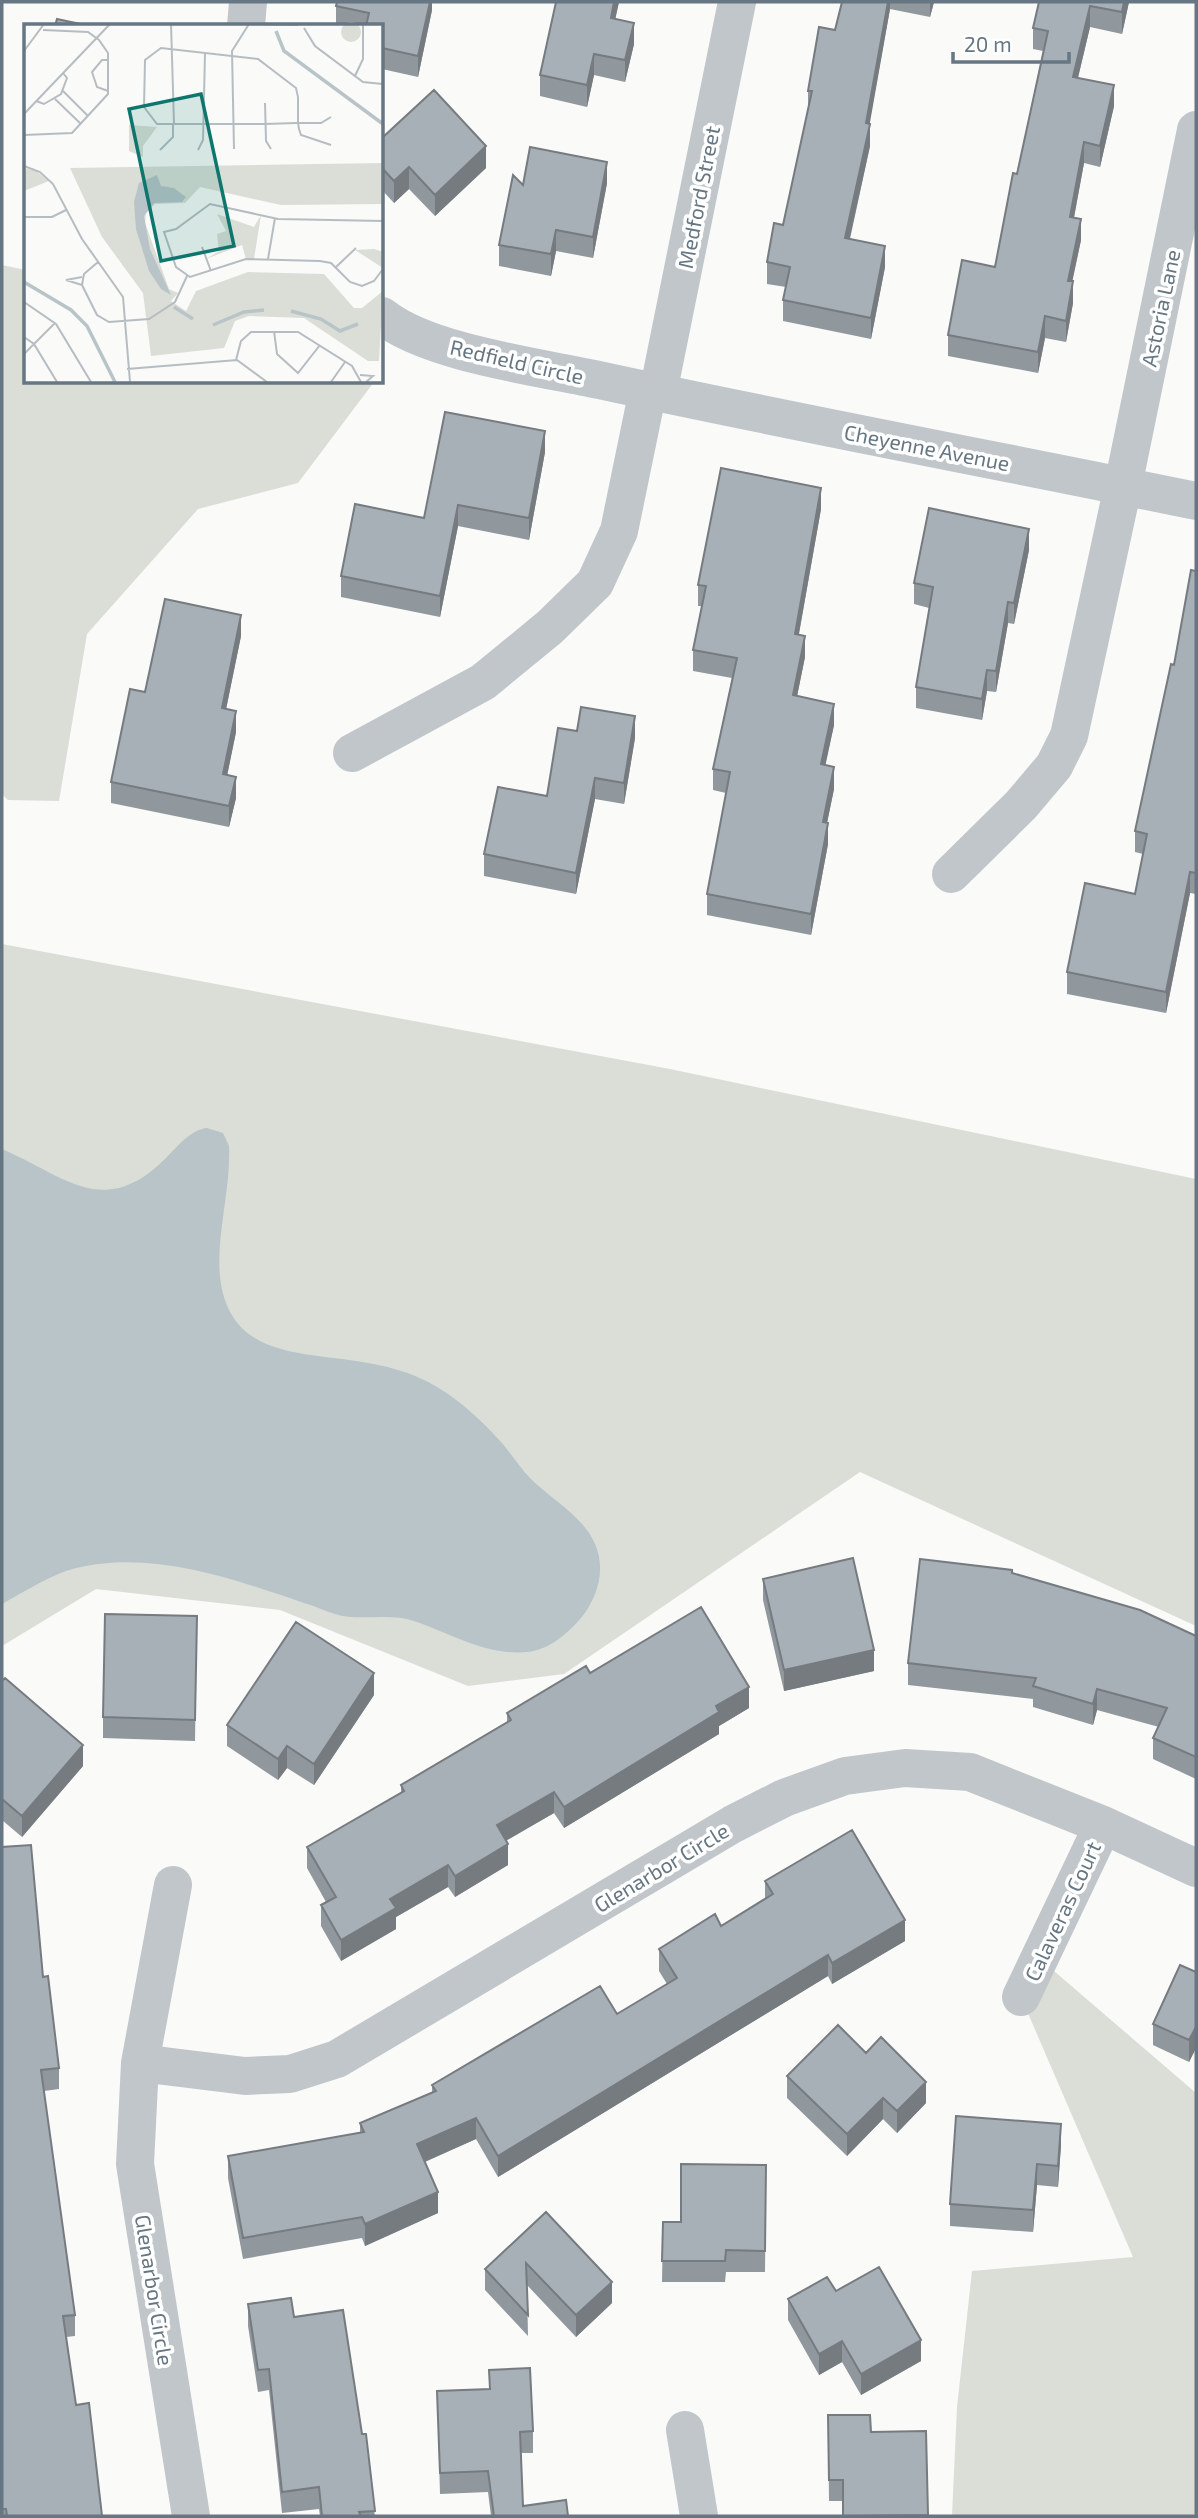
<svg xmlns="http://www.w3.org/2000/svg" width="1198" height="2518" font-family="'Exo 2',sans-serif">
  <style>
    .green { fill: #daded7 }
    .water { fill: #b8c4c8 }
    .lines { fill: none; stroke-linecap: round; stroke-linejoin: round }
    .minor { stroke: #c1c6ca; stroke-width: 38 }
    .wall { fill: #90979d }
    .shaded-wall { fill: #767b80 }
    .building { fill: #a8b0b7; stroke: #767b80; stroke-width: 2 }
    .labels { text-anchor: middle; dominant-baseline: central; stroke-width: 7; stroke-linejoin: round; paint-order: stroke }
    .street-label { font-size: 21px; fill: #667682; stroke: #fff }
    .inset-river { fill: none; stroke: #b8c4c8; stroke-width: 3.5 }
    .inset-road { fill: none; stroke: #b6bdc2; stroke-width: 2 }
    .view { fill: #0f766e; fill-opacity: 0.15; stroke: #0f766e; stroke-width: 3.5 }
    .inset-edge { fill: none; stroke: #667682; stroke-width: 3.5 }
  </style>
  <rect width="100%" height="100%" fill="#fafaf8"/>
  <!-- green -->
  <path class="green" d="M2,265L26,270V382H374L298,483L198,509L87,634L59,801L8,800L2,794Z
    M2,944L670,1069L1196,1179V1626L860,1472L564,1674L468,1686L280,1610L96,1589L2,1646Z
    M1040,1959L1196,2093V2516H952L957,2407L972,2271L1133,2257L1021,1997Z"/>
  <!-- water -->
  <path class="water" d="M207,1128L223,1133L229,1146C231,1189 216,1234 220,1277C229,1355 295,1352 356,1361C384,1365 413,1372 437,1387C461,1401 483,1422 502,1443C512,1455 520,1468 531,1479C551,1499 584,1517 595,1544C606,1569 598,1597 581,1618C567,1634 549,1650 527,1652C486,1656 450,1633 414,1621C388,1612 360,1622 335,1614C325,1611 315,1606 304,1603C231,1578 144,1547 66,1571C44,1579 22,1593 2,1604V1149C65,1176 103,1220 165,1159C177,1147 190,1130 207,1128Z"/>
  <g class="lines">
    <!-- minor -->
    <path class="minor" d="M246,26L248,2
      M382,316C428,353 539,367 599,380C797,423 997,460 1196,501
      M658,393L737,2
      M352,753L483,682L550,627L595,583L619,531L648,390
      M951,874L1021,805L1054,766L1069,736L1123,486L1196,130
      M1021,1997L1103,1825
      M140,2063L173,1885
      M685,2430L699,2516
      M191,2516L135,2164L140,2063L245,2076L290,2074L337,2059L733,1824L784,1798L845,1776L905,1768L970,1772L1103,1825L1196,1868"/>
  </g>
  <!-- wall -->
  <path class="wall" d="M432,2V10L418,77L382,69V26H336V6Z
    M556,2H619L615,19L634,44L625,82L594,75L587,107L540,96V75Z
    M842,2H934L930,17L890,9L869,124L870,146L850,239L885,267L871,339L783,321V300L786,287L767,284V262L783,225L808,110V91L835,30Z
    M1039,2H1129L1122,34L1090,27L1078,78L1114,106L1100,167L1084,163L1074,218L1081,240L1072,281L1073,303L1066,342L1045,338L1038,373L948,356V335L995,267L1017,174L1043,51L1033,49V28Z
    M382,138L486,168L435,216L409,189L394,203L382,190Z
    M607,183L593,258L556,251L551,276L499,266V245L523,185Z
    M545,452L529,540L458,526L440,617L341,597V576L424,518Z
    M821,509L799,634L805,657L797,696L834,725L825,765L834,789L827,822L828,844L811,935L707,915V894L726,793L713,790V769L732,678L693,671V650L702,606H698V585Z
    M1029,550L1014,624L1008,623L996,692L987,691L982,720L916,708V687L929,608L914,604V583Z
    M1196,571V894L1190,893L1166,1013L1067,994V972L1135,894L1143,854L1135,852V831Z
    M241,636L226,709L236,732L227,775L236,798L229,827L111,803V782L145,692Z
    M577,731L635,738L624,804L595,799L576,894L484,876V854L547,796Z
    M1012,1573L1196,1636V1779L1153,1759V1738L1159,1727L1097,1710L1093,1725L1033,1707V1699L908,1685V1663Z
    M763,1579L874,1671L784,1691L763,1600Z
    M197,1616L195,1741L103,1738V1717Z
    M590,1673L749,1708L719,1726V1734L564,1828L554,1813L506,1840L508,1865L455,1897L448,1887L396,1917V1929L341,1961L321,1926V1905L326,1902L307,1868V1847L401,1793V1785L507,1722V1713Z
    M2,1681L83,1766L22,1837L2,1820Z
    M374,1695L314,1785L287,1768L278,1780L227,1746V1725Z
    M2,1847L43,1977L59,2068V2089L44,2091L75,2315V2336L66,2337L76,2405L102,2516H2Z
    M765,1881L905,1941L832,1984L828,1976L498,2177L476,2139L425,2162L438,2213L365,2246L362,2238L243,2259L228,2178V2156L360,2133V2123L432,2092V2085L617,2014L667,1984L659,1971V1949L721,1926L765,1898Z
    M1196,1972V2048L1189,2062L1153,2045V2024Z
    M866,2053L926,2103L897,2133L883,2119L847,2156L787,2098V2076Z
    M1061,2145L1058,2187L1037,2185L1033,2232L950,2226V2204Z
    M766,2165L765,2272H726L725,2282H662L663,2222H681Z
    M546,2212L612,2303L576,2337L527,2285L528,2336L485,2290V2269Z
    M836,2291L921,2361L861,2395L842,2362L819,2375L788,2320V2299Z
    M248,2304L294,2317L362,2434L375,2516H320L319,2509L282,2513L269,2390L258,2392L248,2326Z
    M489,2370L533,2431V2453H521L523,2506L568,2516H491L488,2492L440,2494L437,2391L489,2389Z
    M828,2415L871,2432L926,2431L928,2516H843V2501H829Z"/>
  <!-- shaded-wall -->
  <path class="shaded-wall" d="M430,2H432V10L418,77V56Z
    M614,2H619L611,39V18Z
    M888,2H890V9L866,145V123Z
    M930,2H934L930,17Z
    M1124,2H1129L1122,34V12Z
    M1090,6V27L1073,98V77Z
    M634,23V44L625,82V60Z
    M594,54V75L587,107V85Z
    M1114,85V106L1100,167V146Z
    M870,124V146L845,259V238Z
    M1084,142V163L1070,238V217Z
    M486,146V168L435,216V195Z
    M607,162V183L593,258V237Z
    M409,167V189L394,203V181Z
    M1081,219V240L1068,302V281Z
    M556,230V251L551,276V254Z
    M885,246V267L871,339V318Z
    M1073,281V303L1066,342V321Z
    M1045,316V338L1038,373V352Z
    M545,431V452L529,540V518Z
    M821,488V509L795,655V634Z
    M458,505V526L440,617V596Z
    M1029,529V550L1014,624V603Z
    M1008,602V623L996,692V671Z
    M241,615V636L222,729V708Z
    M805,636V657L793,716V695Z
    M987,670V691L982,720V699Z
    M834,704V725L821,786V764Z
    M236,711V732L223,796V774Z
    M635,716V738L624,804V783Z
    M834,767V789L823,843V822Z
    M236,777V798L229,827V806Z
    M595,778V799L576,894V873Z
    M828,823V844L811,935V914Z
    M1190,872V893L1166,1013V992Z
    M874,1650V1671L784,1691V1670Z
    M374,1673V1695L314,1785V1764Z
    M749,1687V1708L719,1726V1734L564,1828V1807L716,1706Z
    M1097,1689V1710L1093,1725V1704Z
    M83,1745V1766L22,1837V1816Z
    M287,1746V1768L278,1780V1759Z
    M554,1792V1813L497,1846V1825Z
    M508,1844V1865L455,1897V1876Z
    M448,1865V1887L396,1917V1929L341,1961V1940L390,1899Z
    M905,1920V1941L832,1984V1963Z
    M828,1955V1976L498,2177V2156Z
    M1196,2027V2048L1189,2062V2040Z
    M926,2082V2103L897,2133V2111Z
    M883,2098V2119L847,2156V2134Z
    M476,2118V2139L417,2165V2144Z
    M1061,2124V2145L1058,2187V2166Z
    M1037,2164V2185L1033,2232V2210Z
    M438,2192V2213L365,2246V2224Z
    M612,2282V2303L576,2337V2315Z
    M921,2340V2361L861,2395V2374Z
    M842,2341V2362L819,2375V2354Z"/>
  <!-- building -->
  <path class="building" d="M337,2H430L418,56L382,48V26H366L369,13L336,6Z
    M556,2H614L611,18L634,23L625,60L594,54L587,85L540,75Z
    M842,2H888L866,123L870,124L845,238L885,246L871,318L783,300L790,267L767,262L774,223L783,225L812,91H808L819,27L835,30Z
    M1039,2H1124L1122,12L1090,6L1073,77L1114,85L1100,146L1084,142L1070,217L1081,219L1068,281H1073L1066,321L1045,316L1038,352L948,335L962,260L995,267L1013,173L1017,174L1048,31L1033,28Z
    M57,19L90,26H55Z
    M434,90L486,146L435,195L409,167L394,181L382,168V138Z
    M530,147L607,162L593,237L556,230L551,254L499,245L513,175L523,185Z
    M445,412L545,431L529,518L458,505L440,596L341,576L355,504L424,518Z
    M721,468L821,488L795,634L805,636L793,695L834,704L821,764L834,767L823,822L828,823L811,914L707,894L730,772L713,769L737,658L693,650L706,586L698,585Z
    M929,508L1029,529L1014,603L1008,602L996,671L987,670L982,699L916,687L933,587L914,583Z
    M1191,570L1196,571V873L1190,872L1166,992L1067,972L1085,883L1135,894L1147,834L1135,831L1171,664L1174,665Z
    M165,599L241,615L222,708L236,711L223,774L236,777L229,806L111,782L130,689L145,692Z
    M581,707L635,716L624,783L595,778L576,873L484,854L498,787L547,796L558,728L577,731Z
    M853,1558L874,1650L784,1670L763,1579Z
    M920,1559L1012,1570V1573L1140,1610L1196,1636V1757L1153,1738L1167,1708L1097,1689L1093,1704L1033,1686L1036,1678L908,1663Z
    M701,1607L749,1687L716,1706L719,1712L564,1807L554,1792L497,1825L508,1844L455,1876L448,1865L390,1899L396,1908L341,1940L321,1905L336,1897L307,1847L404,1791L401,1785L511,1720L507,1713L586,1666L590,1673Z
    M105,1614L197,1616L195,1720L103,1717Z
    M296,1622L374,1673L314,1764L287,1746L278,1759L227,1725Z
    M5,1678L83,1745L22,1816L2,1799V1681Z
    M852,1830L905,1920L832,1963L828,1955L498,2156L476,2118L417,2144L438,2192L365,2224L362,2217L243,2238L228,2156L364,2132L360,2123L436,2091L432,2085L600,1986L617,2014L677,1978L659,1949L715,1914L721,1926L773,1894L765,1881Z
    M31,1845L43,1977L48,1976L59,2068L41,2070L75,2315L63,2316L76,2405L89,2403L102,2516H7L6,2509H2V1847Z
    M1180,1965L1196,1972V2027L1189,2040L1153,2024Z
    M838,2025L866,2053L881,2037L926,2082L897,2111L883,2098L847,2134L787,2076Z
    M956,2116L1061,2124L1058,2166L1037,2164L1033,2210L950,2204Z
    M681,2164L766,2165L765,2251L726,2250L725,2261H662L663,2222H681Z
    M546,2212L612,2282L576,2315L526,2263L528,2315L485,2269Z
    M879,2267L921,2340L861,2374L842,2341L819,2354L788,2299L827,2277L836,2291Z
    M291,2298L294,2317L343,2310L362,2434H366L375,2511L359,2512L361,2516H322L319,2487L282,2492L269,2369L258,2370L248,2304Z
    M530,2368L533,2431L520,2432L523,2506L566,2500L568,2516H494L488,2471L440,2473L437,2391L490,2389L489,2370Z
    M828,2415H870L871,2432L926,2431L928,2515L843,2516V2480H829Z"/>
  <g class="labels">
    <!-- street labels -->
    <g class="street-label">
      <text transform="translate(698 197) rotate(-79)">Medford Street</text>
      <text transform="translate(1160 308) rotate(-78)">Astoria Lane</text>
      <text transform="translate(517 361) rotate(13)">Redfield Circle</text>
      <text transform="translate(927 447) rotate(11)">Cheyenne Avenue</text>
      <text transform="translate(661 1867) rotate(-31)">Glenarbor Circle</text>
      <text transform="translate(1062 1911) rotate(-65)">Calaveras Court</text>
      <text transform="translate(155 2290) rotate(81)">Glenarbor Circle</text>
    </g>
  </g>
  <!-- overview -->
  <g transform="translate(24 24)">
    <rect width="359" height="359" fill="#fafaf8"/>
    <path d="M317 8a10 10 0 1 1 20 0a10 10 0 1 1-20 0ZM105,101L133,103L119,122V133L105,127ZM359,139V180L257,181L176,163L161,179L131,180L122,189L121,199L145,265L154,269L147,277L162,287L172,267L224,248L300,250L330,284H338L359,267L355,337H344L280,294L225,292L211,297L200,324L127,332L119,269L78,213L46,144ZM0,144L12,147L25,157L0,167ZM193,190L230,203L237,191L230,235H222L218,221L182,235L195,227L193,210L202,207ZM350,225L359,228V244L331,226Z" fill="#daded7"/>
    <path d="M133,151L137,162L150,164L162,173L158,178L130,179L120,192L126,225L147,271L137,265L125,247L112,205L110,178L115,159Z" fill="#b8c4c8"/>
    <path class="inset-river" d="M252,7L260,27L359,100M0,258L47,286L63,302L91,358M150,283L169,295M267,287L297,295L316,307L334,300M189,301L220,288L240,286"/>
    <path class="inset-road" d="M147,0L150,100M226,0L274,1M280,4L291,22L339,58L359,60M0,27L20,0M331,52L339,35V0M39,67L64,92M84,67L73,63L68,48L78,36H84M31,75L57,100M12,77L20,80L37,70L43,54L39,49M241,79L242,117L247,125M0,90L86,0M0,111L48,109L84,70V29L75,16L64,8L19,6M307,121L277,111L275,105L274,99V73L272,64L234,35L137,24L121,36L120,83L133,100H241L272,99H297L307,93M210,125L208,27L225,0M136,126L149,113V100M174,126L179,116L181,29M0,142L16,148L29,160L58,215L99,273L106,358M0,193H28L42,186M359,197L254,195L186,180L152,205L140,208L152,243L166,253L222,235L296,237L307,239L326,258L338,262L350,257L359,245M178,223L187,247M244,235L251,194M74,238L60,250L58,261L73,291L85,298L125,295L151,278L163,252M312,243L332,224M58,261L42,256L58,253M0,278L32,300L67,358M250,307L253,330L274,349L296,321M0,313L10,320L33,358M0,330L31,299M212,336L217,317L227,308H274L328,342L337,358M103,345L213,336L243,358M336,351L349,352L342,358M307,358L321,338"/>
    <path class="view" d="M177,70L210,222L137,237L105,85Z"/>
    <rect width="359" height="359" class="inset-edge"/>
  </g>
  <!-- border -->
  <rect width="1198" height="2518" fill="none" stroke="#667682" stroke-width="7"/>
  <!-- scale -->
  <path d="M953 52v10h116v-10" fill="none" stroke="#667682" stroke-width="3.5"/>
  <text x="964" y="52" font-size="21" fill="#667682" stroke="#ffffff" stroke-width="5" paint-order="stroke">20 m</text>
</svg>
